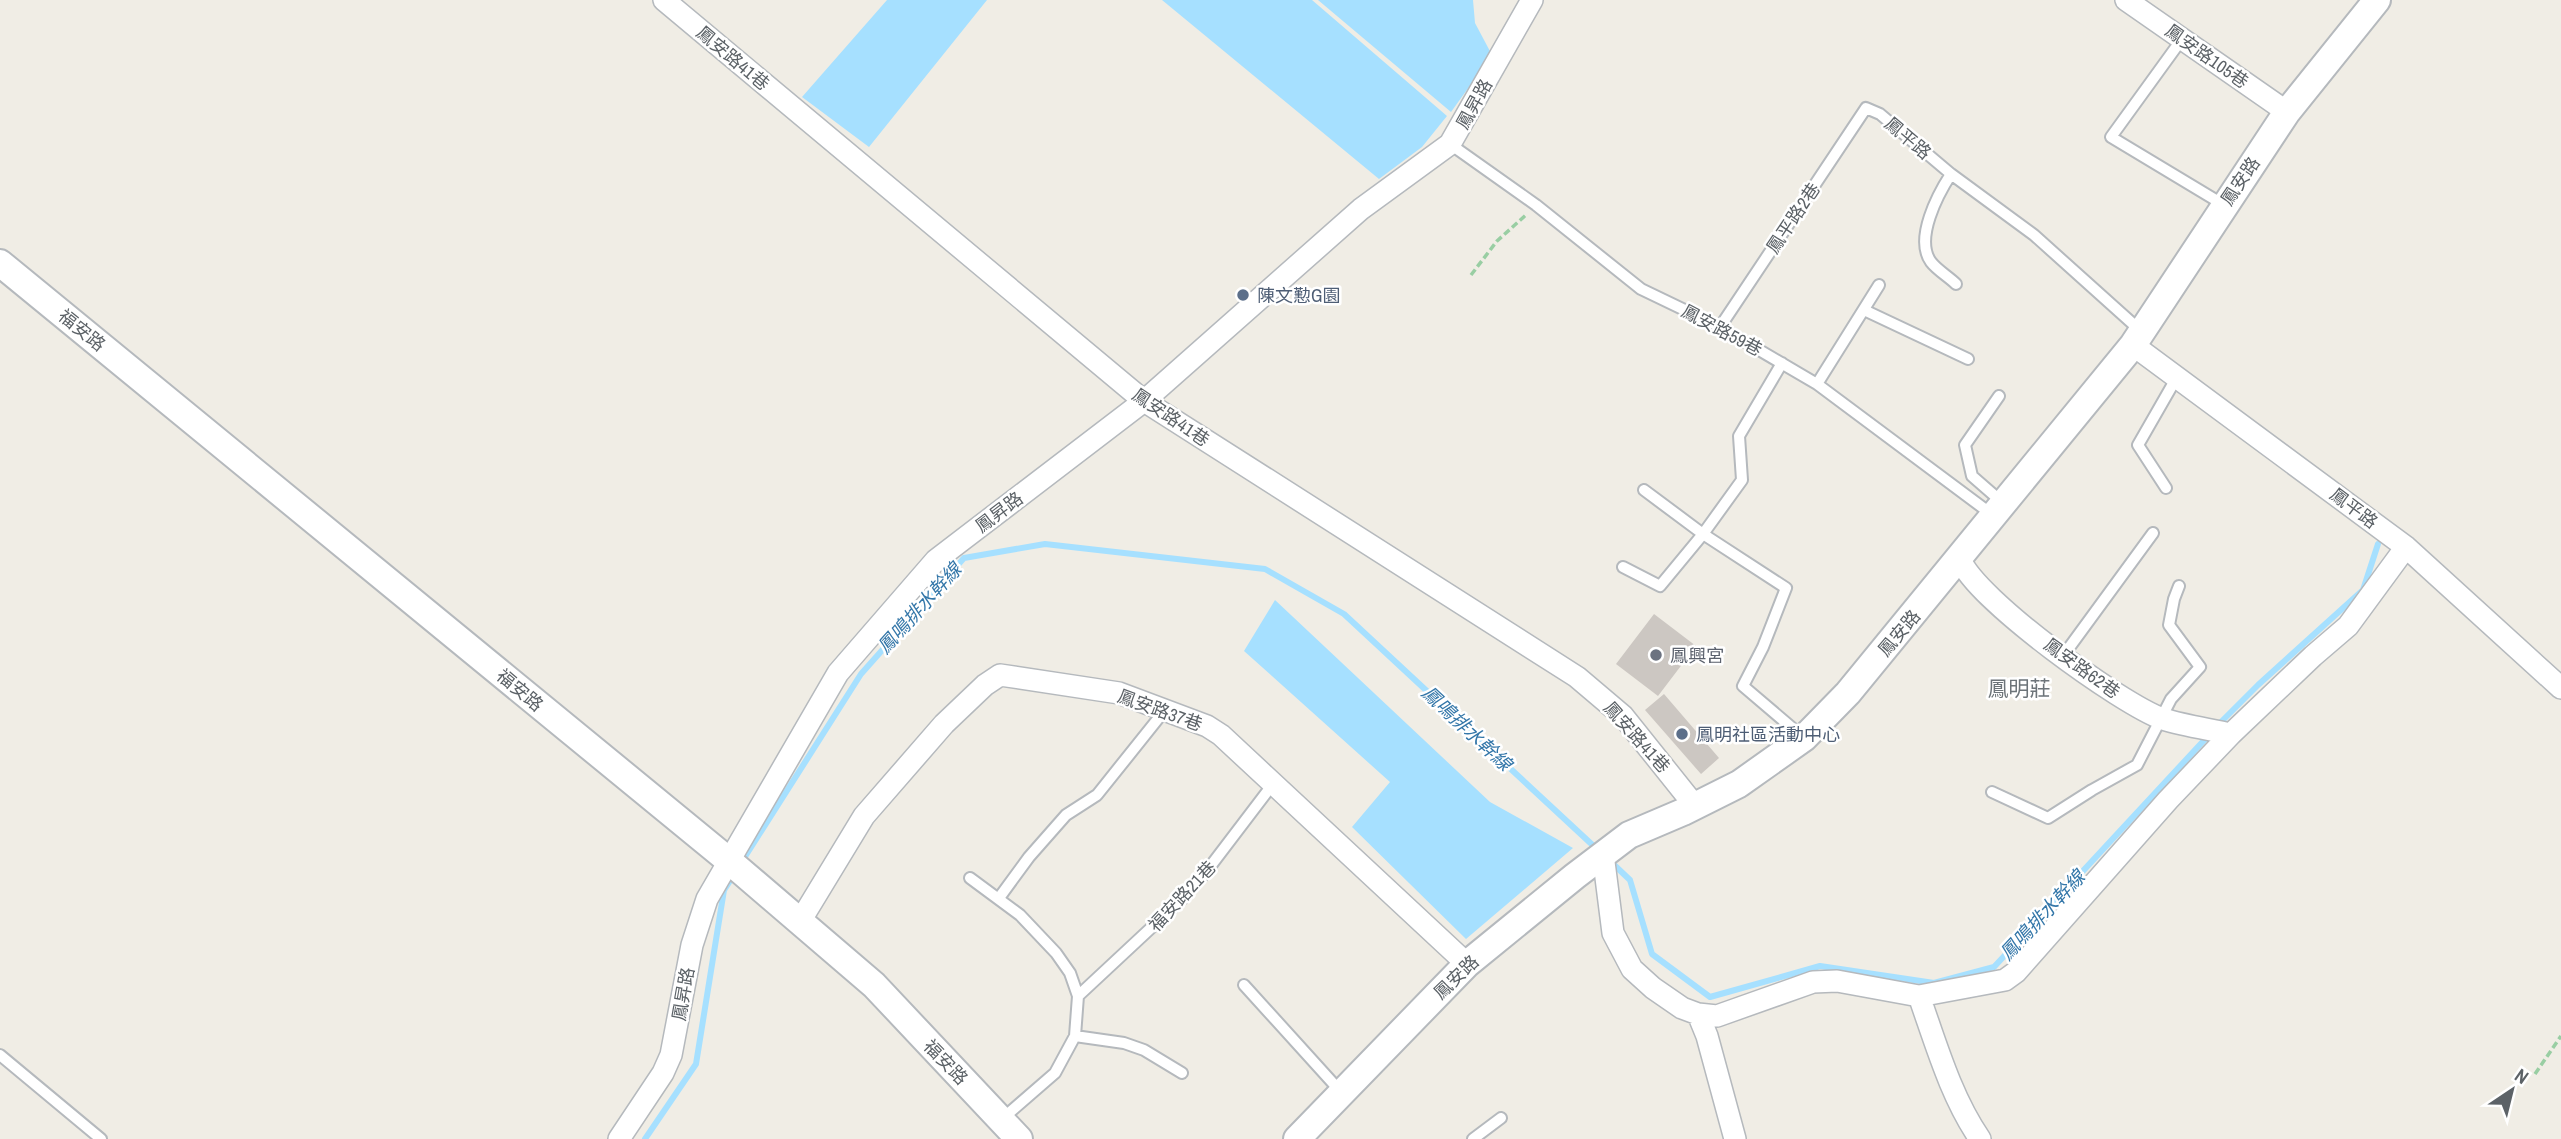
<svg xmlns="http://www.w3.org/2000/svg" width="2561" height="1139" font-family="'Archivo Narrow','Noto Sans TC',sans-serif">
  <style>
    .water { fill: #a6e0ff }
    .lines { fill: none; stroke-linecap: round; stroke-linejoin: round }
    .stream { stroke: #a6e0ff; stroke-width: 6 }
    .building { fill: #ccc7c2 }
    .service-casing { stroke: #b5b9bd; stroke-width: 14 }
    .minor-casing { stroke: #b5b9bd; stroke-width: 24 }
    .tertiary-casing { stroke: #b5b9bd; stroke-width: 30 }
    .path { stroke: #99cea3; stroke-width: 3.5; stroke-dasharray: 7 3.5; stroke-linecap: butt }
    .service { stroke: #fff; stroke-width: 10 }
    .minor { stroke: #fff; stroke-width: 21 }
    .tertiary { stroke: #fff; stroke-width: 26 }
    .service-dot { fill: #5c6f8a; stroke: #fff; stroke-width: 2.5 }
    .worship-dot { fill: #6b7280; stroke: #fff; stroke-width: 2.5 }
    .labels { text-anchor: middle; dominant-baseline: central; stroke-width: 5; stroke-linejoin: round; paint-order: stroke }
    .street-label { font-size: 18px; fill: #5c6267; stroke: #fff }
    .service-label { font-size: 18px; fill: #4e5e75; stroke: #fff; text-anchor: start }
    .worship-label { font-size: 18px; fill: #5b616d; stroke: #fff; text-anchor: start }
    .water-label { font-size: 19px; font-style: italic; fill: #3477a9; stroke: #fff }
    .quarter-label { font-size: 21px; fill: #6d7479; stroke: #fff }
  </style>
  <rect width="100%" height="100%" fill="#f0ede5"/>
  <!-- water -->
  <path class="water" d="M887,0H987L869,147L802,97Z
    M1162,0H1312L1447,116L1422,147L1379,179Z
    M1318,0H1473L1475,23L1492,55L1451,112Z
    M1275,600L1490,802L1573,848L1466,939L1352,827L1390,782L1244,651Z"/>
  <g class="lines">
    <!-- stream -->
    <path class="stream" d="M2218,725L2258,685L2363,590L2378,544
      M1610,861L1630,880L1652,954L1710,997L1820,966L1934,983L1994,967L2208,736
      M741,863L861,674L964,558L1045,544L1265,569L1344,614L1599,851
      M645,1139L696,1064L724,890L735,873"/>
  </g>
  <!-- building -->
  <path class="building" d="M1654,614L1696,646L1658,696L1616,664Z
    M1664,694L1719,758L1701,774L1645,710Z"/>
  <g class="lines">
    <!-- service casing -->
    <g class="service-casing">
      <path id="service" d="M2182,39L2111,137L2224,205
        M1450,144L1536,205L1641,289L1720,327L1817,384L1994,516
        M1951,174C1938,194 1914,239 1931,262C1937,270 1949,277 1956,284
        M1864,310L1968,359
        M1720,327L1866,108L1880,114L1951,174L2034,235L2142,332
        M1817,384L1879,285
        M1999,396L1965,445L1972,476L2003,503
        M2166,488L2138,445L2177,377
        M1644,490L1703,534L1786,588L1763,647L1743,686L1804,738
        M1623,567L1660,586L1703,534L1742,480L1739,436L1782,363
        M2063,656L2153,533
        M1992,792L2048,818L2092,790L2137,765L2171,699L2200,667L2169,625L2174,599L2179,586
        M970,878L1020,915L1056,953L1070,973L1078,996L1075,1036L1055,1073L1002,1119
        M999,898L1029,857L1066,815L1097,795L1165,710
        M1244,985L1341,1092
        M1078,996L1181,900L1206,872L1273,784
        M1075,1036L1124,1043L1144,1050L1182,1073
        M0,1055L101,1139
        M1473,1139L1501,1118"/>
    </g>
    <!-- minor casing -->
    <g class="minor-casing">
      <path id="minor" d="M664,0L1144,401L1577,677L1623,716L1695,806
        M2126,0L2287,112
        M2133,345L2406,547L2561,688
        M1960,559C1975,599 2121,704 2163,719C2185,726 2209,729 2231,734
        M1603,854L1613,933L1632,969L1653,988L1682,1008L1698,1014L1717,1016L1813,982L1837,981L1919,996L2005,980L2016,972L2168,800L2231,734L2313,656L2348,626L2406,547
        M799,923L864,816L944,724L985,685L1000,675L1119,693L1207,726L1221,735L1467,964
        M1919,996C1936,1044 1951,1097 1980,1139
        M1698,1014L1707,1036L1735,1139
        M619,1139L663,1073L671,1055L692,945L707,899L838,673L936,560L1144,401L1361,209L1450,144L1532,0"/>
    </g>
    <!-- tertiary casing -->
    <g class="tertiary-casing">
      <path id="tertiary" d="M0,263L728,860L874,985L1019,1139
        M1297,1139L1467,964L1575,876L1629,835L1683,812L1739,784L1804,738L1848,693L2133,345L2287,112L2377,0"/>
    </g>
    <!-- path -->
    <path class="path" d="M1471,275L1497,241L1527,214
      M2535,1074L2561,1036"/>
    <!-- service -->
    <use href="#service" class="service"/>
    <!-- minor -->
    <use href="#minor" class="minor"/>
    <!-- tertiary -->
    <use href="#tertiary" class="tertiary"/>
  </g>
  <!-- markers -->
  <g class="service-dot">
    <circle cx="1243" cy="295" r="7"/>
    <circle cx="1682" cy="734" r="7"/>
  </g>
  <circle class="worship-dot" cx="1656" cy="655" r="7"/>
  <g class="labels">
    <!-- street labels -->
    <g class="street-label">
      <text transform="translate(2207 56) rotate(35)">鳳安路105巷</text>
      <text transform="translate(733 58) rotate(40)">鳳安路41巷</text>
      <text transform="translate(1474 104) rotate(-61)">鳳昇路</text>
      <text transform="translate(1908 138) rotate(40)">鳳平路</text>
      <text transform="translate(2240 181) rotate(-56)">鳳安路</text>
      <text transform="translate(1793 218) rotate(-56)">鳳平路2巷</text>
      <text transform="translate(82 330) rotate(39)">福安路</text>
      <text transform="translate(1722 330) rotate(28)">鳳安路59巷</text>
      <text transform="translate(1171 417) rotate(34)">鳳安路41巷</text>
      <text transform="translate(2354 508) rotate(37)">鳳平路</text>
      <text transform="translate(999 512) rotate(-37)">鳳昇路</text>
      <text transform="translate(1899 633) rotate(-50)">鳳安路</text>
      <text transform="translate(2082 668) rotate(36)">鳳安路62巷</text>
      <text transform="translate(520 690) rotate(40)">福安路</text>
      <text transform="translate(1160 710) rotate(20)">鳳安路37巷</text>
      <text transform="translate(1637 737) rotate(48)">鳳安路41巷</text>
      <text transform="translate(1182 896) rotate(-47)">福安路21巷</text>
      <text transform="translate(1456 977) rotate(-44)">鳳安路</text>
      <text transform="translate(683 994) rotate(-80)">鳳昇路</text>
      <text transform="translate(946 1062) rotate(46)">福安路</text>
    </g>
    <!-- service labels -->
    <g class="service-label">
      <text x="1257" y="295">陳文懃G園</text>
      <text x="1696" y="734">鳳明社區活動中心</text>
    </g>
    <!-- worship labels -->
    <g class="worship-label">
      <text x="1670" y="655">鳳興宮</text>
    </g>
    <!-- water labels -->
    <g class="water-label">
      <text transform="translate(919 608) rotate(-48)">鳳鳴排水幹線</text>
      <text transform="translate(1467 728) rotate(43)">鳳鳴排水幹線</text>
      <text transform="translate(2042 915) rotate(-47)">鳳鳴排水幹線</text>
    </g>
    <!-- quarter labels -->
    <g class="quarter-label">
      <text x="2019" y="688">鳳明莊</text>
    </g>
  </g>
  <!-- north arrow -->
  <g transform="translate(2512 1090) rotate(35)" stroke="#ffffff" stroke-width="5" paint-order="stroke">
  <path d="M0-5L12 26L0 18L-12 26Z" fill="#5c6267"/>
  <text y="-10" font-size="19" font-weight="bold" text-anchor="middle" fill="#5c6267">N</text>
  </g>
</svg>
